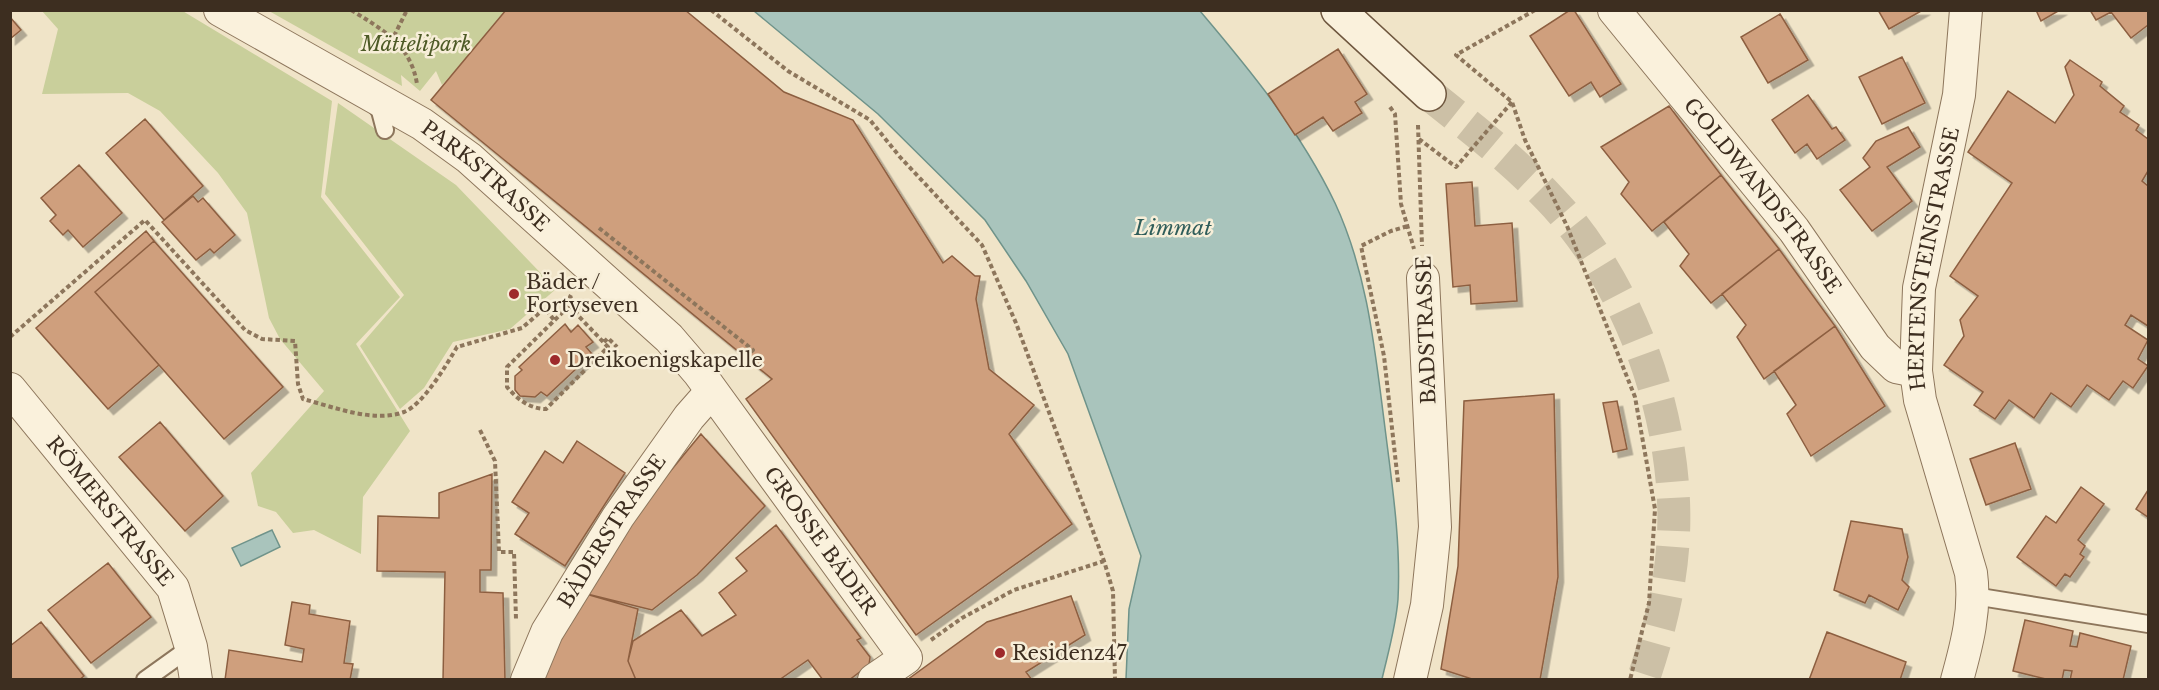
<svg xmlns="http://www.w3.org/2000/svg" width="2159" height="690" font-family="'Libre Baskerville',serif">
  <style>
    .green { fill: #c9cf9b }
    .water { fill: #a9c4bc; stroke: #6f938a; stroke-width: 1.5 }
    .building { fill: #cf9f7d; stroke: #8d5f41; stroke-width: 1.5; filter: url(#shadow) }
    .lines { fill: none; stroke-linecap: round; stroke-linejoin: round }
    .secondary-tunnel { stroke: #ccc0a6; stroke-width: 33; stroke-dasharray: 33 16; stroke-linecap: butt }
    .lane-casing { stroke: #8d765c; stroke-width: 20 }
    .street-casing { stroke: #8d765c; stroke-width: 34 }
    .secondary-casing { stroke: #6f573f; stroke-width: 36 }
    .path { stroke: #8d765c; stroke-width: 4; stroke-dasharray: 4.5 3; stroke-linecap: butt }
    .lane { stroke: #faf1dc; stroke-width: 16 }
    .street { stroke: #faf1dc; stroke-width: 32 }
    .secondary { stroke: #faf1dc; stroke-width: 33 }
    .poi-dot { fill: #9e2a2b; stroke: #f7eed8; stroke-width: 2 }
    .labels { text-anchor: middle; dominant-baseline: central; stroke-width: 5; stroke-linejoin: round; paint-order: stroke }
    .park-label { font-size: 20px; font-style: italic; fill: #4d5a26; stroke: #f7eed8 }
    .street-label { font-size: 20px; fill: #3d2e20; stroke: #f7eed8 }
    .poi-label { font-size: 20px; fill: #3d2e20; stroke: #f7eed8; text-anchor: start }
    .water-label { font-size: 21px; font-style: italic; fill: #2f5d5a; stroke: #f7eed8 }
  </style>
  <defs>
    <filter id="shadow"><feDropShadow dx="5.5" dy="5.5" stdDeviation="0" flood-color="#0004"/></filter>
  </defs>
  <rect width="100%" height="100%" fill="#f0e4c8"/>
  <!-- green -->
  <path class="green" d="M181,10L332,101L321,197L400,297L356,344L410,431L363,497L361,554L314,530L293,533L276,512L258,506L251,473L324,391L280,339L269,318L247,213L218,173L160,111L128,93L42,94L58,29L42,11Z
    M269,11H508L442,85L436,71L420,91L401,75L402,86Z
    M338,103L456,185L556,289L510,329L453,342L424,388L400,409L360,346L404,295L325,194Z"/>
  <!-- water -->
  <path class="water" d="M754,11H1200C1250,70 1301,132 1335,203C1368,274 1375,351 1385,428C1392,484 1401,542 1398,599C1396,626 1388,653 1382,679H1126L1129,609L1141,556L1068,354L1026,281L985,220L878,114Z
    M272,530L280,547L241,566L232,548Z"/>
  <!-- building -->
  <path class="building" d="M506,10H685L784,92L853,120L943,263L952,256L975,276H980L976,299L989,369L1034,405L1009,434L1072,524L916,635L746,399L772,379L431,100Z
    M1570,10H1574L1621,84L1600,97L1591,82L1569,96L1530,36Z
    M1878,10H1923L1889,29Z
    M2036,10H2060L2041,21Z
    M2090,10H2148V25L2131,38L2111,12L2096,20Z
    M1780,14L1808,60L1768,83L1741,37Z
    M10,17L21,30L10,39Z
    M1338,49L1367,94L1355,102L1362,113L1333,131L1323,117L1295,135L1268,94Z
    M1902,57L1925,103L1882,124L1859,77Z
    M2070,60L2102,82L2100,86L2124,106L2120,112L2139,125L2136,130L2148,139V171L2142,181L2148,186V326L2131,315L2125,325L2148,340L2138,359L2148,366L2133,388L2123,381L2109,400L2087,385L2071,407L2051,393L2034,418L2009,400L1995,419L1974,405L1983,392L1944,365L1964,336L1960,320L1978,296L1950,276L2012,183L1968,152L2008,91L2055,123L2074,95L2065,67Z
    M1808,95L1832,129L1836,127L1845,140L1817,159L1807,144L1795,153L1772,120Z
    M1669,106L1721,175L1652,231L1621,194L1629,182L1601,147Z
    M145,119L203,186L164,220L106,153Z
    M1908,127L1920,147L1887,167L1912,201L1872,231L1840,190L1870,167L1863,158L1876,141Z
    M79,165L122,213L83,247L68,230L63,235L50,221L56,215L41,198Z
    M1721,175L1779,249L1711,303L1680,266L1689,254L1664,222Z
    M1472,182L1475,226L1512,223L1517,301L1471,304L1470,285L1453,287L1446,184Z
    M193,196L198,202L203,198L235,235L214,253L210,249L196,260L162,222Z
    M146,231L154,241L95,292L159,365L108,409L36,328Z
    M154,241L283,387L224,439L95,292Z
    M1779,249L1835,326L1764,379L1737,337L1746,325L1722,294Z
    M565,324L571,332L578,325L593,342L586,347L592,354L547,396L541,392L535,397L520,396L515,390V376L522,370L519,367Z
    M1835,326L1885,406L1811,456L1787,414L1796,405L1774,371Z
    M1554,394L1558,577L1540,680H1475L1441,669L1458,566L1464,401Z
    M1617,401L1627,449L1613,452L1603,403Z
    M160,422L223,496L185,531L119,457Z
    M701,434L765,506L697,575L652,610L579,592L635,514Z
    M577,441L625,473L565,566L515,534L529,513L512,502L545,451L563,463Z
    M2015,443L2031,489L1986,505L1970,459Z
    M492,474L491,570H480V592L503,593L505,680H443L445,572L377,571L378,516L439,518V493Z
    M2081,487L2104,504L2078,540L2085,546L2080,554L2084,557L2070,577L2065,574L2056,586L2017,557L2046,516L2056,523Z
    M2148,490V517L2136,509Z
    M1851,521L1902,529L1908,557L1902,580L1909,587L1898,610L1869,595L1865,603L1834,590Z
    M776,525L861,638L857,640L870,657L869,665L849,680H823L808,660L779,680H636L628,661L633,641L681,610L702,636L736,615L719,593L747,571L736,558Z
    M108,563L151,617L91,663L48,610Z
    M579,592L638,609L628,661L636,680H539Z
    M1071,596L1085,635L1026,672L1032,680H907L987,622Z
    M292,602L310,605L309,614L350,621L344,663L353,664L350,680H225L229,650L302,662L304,649L285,645Z
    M2025,620L2073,631L2070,646L2077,647L2080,633L2131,646L2123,680H2070L2072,671L2064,670L2062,680H2050L2013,671Z
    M41,622L84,676L79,680H10V646Z
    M1827,632L1906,662L1900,680H1809Z"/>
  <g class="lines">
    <!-- secondary-tunnel -->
    <path class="secondary-tunnel" d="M1429,94C1470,127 1512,159 1549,198C1631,283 1681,424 1673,543C1670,590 1658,635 1643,680"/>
    <!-- lane casing -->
    <g class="lane-casing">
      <path id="lane" d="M372,100L380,111L385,130
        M1974,596L2148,624
        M145,680L191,647"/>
    </g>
    <!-- street casing -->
    <g class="street-casing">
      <g id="street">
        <path id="s1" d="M220,10L422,124L469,158L669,338L699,373L906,658L874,680"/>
        <path id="s2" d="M1614,10L1794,230L1875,347L1896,367L1916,371"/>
        <path id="s3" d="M10,389L173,588L191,647L196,680"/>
        <path id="s4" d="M527,680L547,632L618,517L689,417L711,392"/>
        <path d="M1410,680L1427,605L1435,527L1423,278"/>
        <path id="s5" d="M1957,680C1967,644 1976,610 1971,573L1920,400L1916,371L1919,288L1959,95L1966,10"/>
      </g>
    </g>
    <!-- secondary casing -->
    <g class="secondary-casing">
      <path id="secondary" d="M1338,10L1429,94"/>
    </g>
    <!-- path -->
    <path class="path" d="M351,10C382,29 411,45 417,84
      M711,10L788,71L870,120L900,157L982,245L1016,323L1104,561L1113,591L1115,680
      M1535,10L1456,55L1512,102L1525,140L1567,226L1635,397L1655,509L1649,603L1630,680
      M394,36L407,10
      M1390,107L1395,114L1401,204L1414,249
      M1418,125L1422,246
      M1419,139L1456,167L1512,102
      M599,228L753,350L746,357
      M571,295L570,297L581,308L576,313
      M569,306L608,347L546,409C530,409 517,399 507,387V367Z
      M10,337L145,220L245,330L262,339L295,341L298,384L303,399C334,407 373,423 404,412C423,405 447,364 457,347L522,328L545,308L554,320
      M604,342L608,338L617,347
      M480,430L495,461L499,552H514L516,619
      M1398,482L1384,356L1361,246L1391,231L1408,226
      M931,640L962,618L1014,590L1104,561"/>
    <!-- lane -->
    <use href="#lane" class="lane"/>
    <!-- street -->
    <use href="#street" class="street"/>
    <!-- secondary -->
    <use href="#secondary" class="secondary"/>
  </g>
  <!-- markers -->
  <g class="poi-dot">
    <circle cx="514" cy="294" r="6"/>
    <circle cx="555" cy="360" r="6"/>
    <circle cx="1000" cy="653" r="6"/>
  </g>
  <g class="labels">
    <!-- park labels -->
    <g class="park-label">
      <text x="416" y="44">Mättelipark</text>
    </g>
    <!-- street labels -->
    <g class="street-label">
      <text stroke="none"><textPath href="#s1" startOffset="314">PARKSTRASSE</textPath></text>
      <text stroke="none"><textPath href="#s2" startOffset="238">GOLDWANDSTRASSE</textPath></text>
      <text stroke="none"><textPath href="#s5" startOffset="432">HERTENSTEINSTRASSE</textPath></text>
      <text transform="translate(1426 330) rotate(-92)">BADSTRASSE</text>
      <text stroke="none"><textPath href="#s3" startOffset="158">RÖMERSTRASSE</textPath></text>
      <text stroke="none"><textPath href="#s4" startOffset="172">BÄDERSTRASSE</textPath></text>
      <text stroke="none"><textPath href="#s1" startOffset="812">GROSSE BÄDER</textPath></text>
    </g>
    <!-- poi labels -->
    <g class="poi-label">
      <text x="526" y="282">Bäder /<tspan x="526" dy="23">Fortyseven</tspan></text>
      <text x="567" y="360">Dreikoenigskapelle</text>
      <text x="1012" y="653">Residenz47</text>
    </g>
    <!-- water labels -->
    <g class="water-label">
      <text x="1173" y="228">Limmat</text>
    </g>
  </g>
  <!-- border -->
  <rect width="2159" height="690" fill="none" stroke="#3d2e20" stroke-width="24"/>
</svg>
